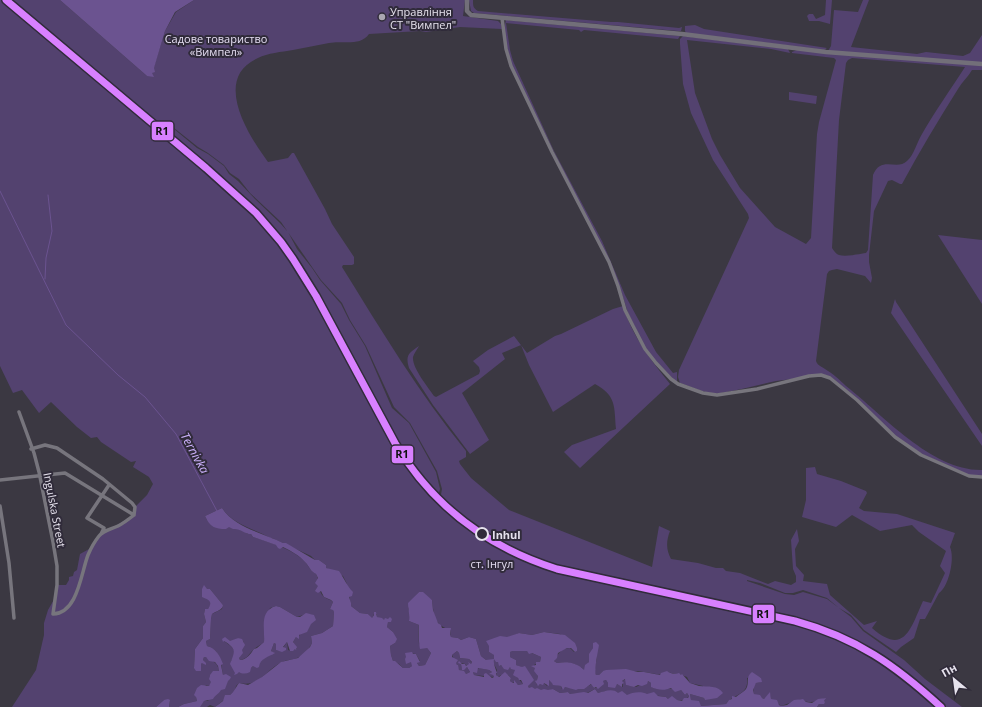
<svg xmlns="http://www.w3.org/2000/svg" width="982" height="707" font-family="'Open Sans',sans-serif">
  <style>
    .green { fill: #53426f; fill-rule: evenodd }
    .water { fill: #6b5390; fill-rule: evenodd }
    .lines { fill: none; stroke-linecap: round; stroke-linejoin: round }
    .stream { stroke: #6b5390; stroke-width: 1 }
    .street { stroke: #77757d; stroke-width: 3.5 }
    .secondary { stroke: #726f79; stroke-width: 4.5 }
    .rail-1-casing { stroke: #302b3a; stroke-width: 10 }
    .rail-1 { stroke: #d880ff; stroke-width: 7 }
    .poi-dot { fill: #aaa6b1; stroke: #302b3a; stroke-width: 1.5 }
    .stop-dot { fill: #302b3a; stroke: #e6e2ed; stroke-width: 2 }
    .labels { text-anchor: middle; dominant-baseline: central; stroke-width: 4; stroke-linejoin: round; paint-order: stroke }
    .poi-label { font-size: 11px; fill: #e6e2ed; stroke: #302b3a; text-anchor: start }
    .park-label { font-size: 11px; fill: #e5def2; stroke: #302b3a }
    .street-label { font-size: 11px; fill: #e6e2ed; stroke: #302b3a }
    .stop-label { font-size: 11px; font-weight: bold; fill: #e6e2ed; stroke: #302b3a; text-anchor: start }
    .water-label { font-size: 12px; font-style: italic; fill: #cdb2fd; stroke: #302b3a }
    .line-badge { stroke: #302b3a; stroke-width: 1.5 }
    .pale-badge-label { font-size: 11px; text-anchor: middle; font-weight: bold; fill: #111 }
  </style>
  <rect width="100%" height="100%" fill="#3b3842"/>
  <!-- green -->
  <path class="green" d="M0,0H5L11,5L206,169L236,195L267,227L292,259L316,296L397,448C419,482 442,504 472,529L471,532L488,543L489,541C511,553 533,562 556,570L795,622C854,638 895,667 939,707H811H817L819,704H823L825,698C816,701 810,705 801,699L781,706L774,700H771L770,694L764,699L754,694C753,690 753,687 756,683L761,682V678L756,676L747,678C749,696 734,693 726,704L701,706L691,700L690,694L704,698L705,700L703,686L690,683L687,677C682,675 676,673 671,673C666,672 661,676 656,674C638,670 621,670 603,671L599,675H596C592,665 602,656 593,648L589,662L584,670H583L582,668C575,663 566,661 557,663L554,661C558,654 561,648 570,648L574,652L577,651L569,639L560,634L544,632L532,635L519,633L489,646V652L495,655L500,665L508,668L510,667L516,670L515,672L516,676L523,684L518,685L514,682L513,683L510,681L511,678L508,675H501L498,677L496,675L497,670L494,664L493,660H486L481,656L476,639L469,637L461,640L458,638L451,637L450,636L451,630C434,625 434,616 432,600L419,592L413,599L408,608L410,614L409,621L419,625C417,631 419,638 419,644L427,648L431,653L425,665L419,666L417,663L420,661L416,654L406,653L412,662V666L409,668H403L399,664L393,661L391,655L390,646L395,643L393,632L387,627L388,619L384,621L377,617V614H374L372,619L368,614L360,613L351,606L347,584L343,576L326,568V565L319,560H315L311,556L272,538H270C253,528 233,525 222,508L205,516L207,520L237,528L248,534H251L253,537C270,543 287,547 301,558C307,562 310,571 316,574C320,581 317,591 324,597C327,599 330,599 333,602L330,609H333L334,612L333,626L322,633L311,636L312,643C309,649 303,656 297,658C292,660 286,660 282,662C266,669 260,688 239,683L236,686L235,691L215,707L210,705L207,707H195L204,701H208L223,675C221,663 221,650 207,646L206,641L210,639L211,619L212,614L222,609L223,605L210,589H207L204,598H208C212,602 211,605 208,609H205L204,614L206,622L203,626V638L195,649L194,668L202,663H205L203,660L204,657H206C213,661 218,663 219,671L211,676V684L209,686L206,685L196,697L197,701L184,704L178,707H169L170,700H164L156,707H12L36,670L44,635V623L48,610L56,596L57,585H66L69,580V577L73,576L74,572L77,570L80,554L91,548L100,535L134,515L135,507L147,495L153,484L149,477L133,467L136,461L131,462L101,442L97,437L91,438L77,427L51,402L39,413L22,390L13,393L0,366ZM276,606L280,607L297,617L306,614L313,615C309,628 305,628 298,637H296L293,642L297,649H295L291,651L288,650L287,642L281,651L276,650V644L274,643L271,651L274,653L265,657L256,666H253L251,668L238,672L233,668L231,661C239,650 232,647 224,641H233L238,638L244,642L239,658L240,660C247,659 249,654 253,650C256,647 261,645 264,642L265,624L270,608Z
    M9,0H60L147,76L152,73L165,31L176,12L194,0H465L463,16L498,21L501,24L502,29L460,27L426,32L420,31L369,34C360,47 342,40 329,43C317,45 305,48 293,50C281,52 268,53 258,58C212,78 248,135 268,162L288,158L292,153H294L325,209L332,224L354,257V264L352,265H343L342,267C381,330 419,393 466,451V457L459,461L460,464L471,478L509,510L652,567L659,526L670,531C666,541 666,550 671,559L698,563L716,568H723L726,571L740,573L768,584L775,581L791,585L796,582V576L793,569L791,540L797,529L799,541L795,549L796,566L804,575L803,581L827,584L830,595L864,625L877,621L872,628C905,657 911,627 923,601L931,603L945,573L940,566L946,551L919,532L912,525L880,531L852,515L836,527L802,517L806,500V468L815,467L817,474L841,481L866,491L867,493L859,508L864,511L897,514L955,533L950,547C955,558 949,586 939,593L925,619H920L914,638L901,647L896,652L864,630L851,615L839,608L827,598L803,590L793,593H785L760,583L747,580V581L785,594L794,595L803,592L827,599L851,617L863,631L904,660L925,679L962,707H943C916,683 890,660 859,643C839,633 816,626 795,620L557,568C510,553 476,534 440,500L442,489L437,471L410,423L394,407L366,346L350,320L342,303L321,280L281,222L250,193L239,179L230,173L224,165L208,153L198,147L174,128V129L197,148L208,154L224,166L229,174L238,181L255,199L280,223L288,232L297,249L312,268L320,280L341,304L349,320L365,346L392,408L409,423L436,472L440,489L438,496H436L419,477L402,452L317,295L283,242L248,202Z
    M469,0H473C473,6 473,8 478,11L611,22H618L679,28L682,27L681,31H678L474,13L471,11Z
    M826,0H832L830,24L819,21H809L807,16L809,14H813L816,19L825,15Z
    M863,0H869L851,47L917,54L926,52L963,56L970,53L982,35V63L828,51L831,46L834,10L858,12Z
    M506,20L680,36L678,39L584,30L581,32L579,30L506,23L510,50L513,61L554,151L602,241L625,295L656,352L673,373L677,372V382L674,380L650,355L641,340L628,313L619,285L512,66C508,52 502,34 506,20Z
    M695,25L704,29L827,48L824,50L686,33L685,31V26Z
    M683,36L788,49L790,53L771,49L687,40L695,93L712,139L720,155L740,188L775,227L806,244L811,238L817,134L819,122L836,60L834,58L792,53V52L797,50L982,65V70H972C968,77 962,82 958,89C938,121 919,152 902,184H900L892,180L888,181L874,211L869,255V262L872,278L871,283L865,276L837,269L832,270L829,271L827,274L816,361C818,366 821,366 825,369C832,373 840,380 846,386C883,415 932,471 982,470V476L969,475L922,454L896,437L858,399L831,377C816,370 806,377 792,379C787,380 781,380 776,381C758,385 740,390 721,393C707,395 692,387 680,383L678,377L679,370L749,218L748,214L713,160L691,113L683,84L680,44V39ZM852,58L965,67C951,89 935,111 922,134C917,142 914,155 907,161C897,171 881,155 873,175L868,250L866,253C859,254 846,257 839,255C836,254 834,251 832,248L839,120L846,63L848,60Z
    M789,92L817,96L816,104L789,100Z
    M938,235L982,240V304Z
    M895,299L896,302L982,434V446L891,313Z
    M623,306C632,336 651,360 670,384L580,468L564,452L572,445L616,429C614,407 617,396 595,384L553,412L529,365L521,345L502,353L505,359L462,393L489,440L470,454L433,405L409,368C405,355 409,353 419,346C417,350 414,353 413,357C412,368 428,387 434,396L436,397L479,374L480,371L479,367L473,361L488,350L514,336L527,353L555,336L561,334L613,309Z
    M457,651L459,653L460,658L469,659L472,663L467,666L465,664L461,663L462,670L467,667L470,672L466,674L459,670L452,655Z
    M513,651H527L541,657L540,662L534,665L538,676L537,680H536L537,685L544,683L547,686L549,680L556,685L561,686L562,689L565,687C577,689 581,690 592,684L594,688H597L602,685L603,681L606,680L611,687L617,684L623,687L622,681L626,679V685L636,687L648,681L651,683L653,688C663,689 672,688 681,690L685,695L687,693L689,696C684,703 676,700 668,699L666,697L647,694L627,695L606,691L598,693L595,689L587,693L570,694L568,692L560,693L553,689C546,692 537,690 529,688L528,686L531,677L526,669L516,665V660L510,657V652Z
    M479,668L489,670L492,672L490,674L493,675L494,677L474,675L473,672Z"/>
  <!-- water -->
  <path class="water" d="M60,0H194L175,12L165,31L154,68L155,72L152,73L154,77L147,76Z
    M222,508C235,528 263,533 283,543H286L315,560H319L326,565V568L339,571C344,578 347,586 353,592L352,596L349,597L351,603V606L360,613L368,614L372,618L374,615V612H376L377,617L382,618L384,620L385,618L388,619L390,617L392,619L391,622H388L387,627L393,632L397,639L395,643L390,646L391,655L393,661H395L403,668H409L412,666L411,662L406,664L405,659L406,657L405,653L412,652L413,654H416L420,662L417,663L419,666L425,665L431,653L427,648L420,649C419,644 418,630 419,625L409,621C410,614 408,610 408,603L419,592H423L432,600L433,610L438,623L441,625L442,628H451L450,635L451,637L458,638L461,640L469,637L476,639L481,656L486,660L494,659C493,663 496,670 497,673H496V675L499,677L505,672L511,678L510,681L513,683H514V680L518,685L523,684L521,680H519L518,678L513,675L515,670L511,669L510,667L508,670L504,669L501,665L499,666L498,662H496L494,659V655L489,652V646L486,641L500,636L507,637L519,633L532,635L544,632L565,635L575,643L577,648V651L575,652L571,648H567L558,653L557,658L554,661L557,663C567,661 578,663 584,670L585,665L589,662V654L593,648V643L596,642L599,645C598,651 594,670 596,675H599L603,671L606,670L626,669L638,672H644L660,675L661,673L667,671C670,674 676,674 679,673L681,675L682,674L690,683C693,684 696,685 699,686C708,687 718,685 723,693L717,698L705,700L704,698L690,694L691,700L699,701L701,706L726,704L729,700L732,699V696L736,697C739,694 744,692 746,689C750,683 745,677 752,672L761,678L762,682L756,683L753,690L754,694L760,695L762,698L764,699L770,692L771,699L777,700L779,705L781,706L787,705L794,700L803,699L806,702L812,703L818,699L826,698L824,701L825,702L824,704H819L817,707H215L223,701L225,695H230C235,691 235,688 239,683L248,685L262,677L281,662L298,658L310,647L312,643L311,636L322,633L333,626L334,612L333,610L330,609L333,602L331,600L324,597L321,591L318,593L315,591L318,586L315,583L318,578L316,574C311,572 309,566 305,562C299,555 291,551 283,547L280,549L278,548L276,545L253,537L251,534C244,534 240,528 233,529L229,527L226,529C215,529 210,527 205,516ZM457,651L459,653L460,658L469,659L472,662L471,664L468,662L469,664L466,666L465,664H462L459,661L458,663L461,664L462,670H464L467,667L470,672L466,674L464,671L459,670L458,665H457L456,663L458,660L452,657V655ZM513,651H527L529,654L532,653L541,657L540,662H536V665L531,666L535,668L534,671L538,676L537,680L535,681L538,686L540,684L543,685L544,683L549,686V680L552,683L553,685L561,686L563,690L565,687L576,690L578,689H584L591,684L594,688L596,687L598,689L604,684L603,681L606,680L608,683V687L615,688L617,684L622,687V684L624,683L622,681L625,679L626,685L634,687L638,685L642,686L647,684L648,681L651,683V687C658,690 664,691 671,688L675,692L681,690L685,695L687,693L689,696L688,698H684L682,701L677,700L672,696L668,699L666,697L658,696L654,692L647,694C642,691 632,692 627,695L622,691L618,693C613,688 605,691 598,693L595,689L588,693L584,692L570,694L568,692L560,693L553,689L548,690L544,689L541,690L537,688L535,689L532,687L529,688L528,686L534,680L525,666L522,667L516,665V660L510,657V652ZM478,668L489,670L492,672L489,674L493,675L494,677L492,678L486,673L484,674V677L474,675L473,672L477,673Z
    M204,585L207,589H210L223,605C223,610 216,611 212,614L211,619L210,639L206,641L207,646C216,648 220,656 223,664L221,665L223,675L226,674L231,677L230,679L228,681L225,689L221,690C219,694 215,695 213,699L204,701L200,707H178L184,704L197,701L196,697L194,695L197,688L201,685L209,686L211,682L209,679L210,676V675L213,671H219L218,666L215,662L209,661L206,657H204L203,660L206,663V665L202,663L201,664V671H196L194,668L195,649L203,638V626L206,622L204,614L205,609H208C213,601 209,600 202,597V589Z
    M276,606L280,607L297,617H300L306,613L314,615L316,620L311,624L307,632L299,635V639L296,637L293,642L297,647L296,650L295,649L293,651H290L287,642L283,647L286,648V650L282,652L276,650V644L274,643L271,651L275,653C269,657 260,658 259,667L257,668L253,666L251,668L250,672C246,674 242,674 239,672L237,674L234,675L235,673L230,664C235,651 237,649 224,641L223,642L222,639L225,637L230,641L238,638L242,639L245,645L242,650L243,653L239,658L240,660C247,660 251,653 254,649L257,648L264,642C265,628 259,611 276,606Z
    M168,699L170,700L169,707H156L164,700Z"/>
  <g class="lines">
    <!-- stream -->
    <path class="stream" d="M0,191L66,325L118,375L145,397L176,434L217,511
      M45,279L46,258L52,231L48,195"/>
    <!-- street -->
    <path class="street" d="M502,18L506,49L511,66L552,152L609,262L618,286L625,310L633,326L645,349L656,363L671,379L678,384L703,393L717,395L757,389L809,376L821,375L830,378L857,400L895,437L921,455L969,476L982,477
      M19,412L34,453L39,472L53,542L57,566V585L53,614C78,613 81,573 88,555C91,548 95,541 99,536C104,530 112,529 118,526C124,523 129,519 134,515
      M31,449L45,445L57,448L103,479L132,503L135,507L134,515
      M0,480L65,473L134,515
      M0,506L9,563L14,618
      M101,534L104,528L87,518L109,485"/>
    <!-- secondary -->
    <path class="secondary" d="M467,0V11L471,15L682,34L826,52L982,64"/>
    <!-- rail-1 casing -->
    <g class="rail-1-casing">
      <path id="rail-1" d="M6,0L206,168L256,213L281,242L293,259L316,296L395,443C432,505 487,547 557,569L795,621C857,638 895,665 941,707"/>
    </g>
    <!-- rail-1 -->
    <use href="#rail-1" class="rail-1"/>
  </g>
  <!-- markers -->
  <circle class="poi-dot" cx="382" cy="17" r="4"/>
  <circle class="stop-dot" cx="482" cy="534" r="6"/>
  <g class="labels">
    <!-- poi labels -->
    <g class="poi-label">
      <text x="390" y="11">Управління<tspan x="390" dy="13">СТ "Вимпел"</tspan></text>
    </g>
    <!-- park labels -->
    <g class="park-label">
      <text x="216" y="38">Садове товариство<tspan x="216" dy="13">«Вимпел»</tspan></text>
      <text x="492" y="563">ст. Інгул</text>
    </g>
    <!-- street labels -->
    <g class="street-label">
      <text transform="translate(55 510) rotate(79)">Ingulska Street</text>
    </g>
    <!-- stop labels -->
    <g class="stop-label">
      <text x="492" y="534">Inhul</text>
    </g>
    <!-- water labels -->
    <g class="water-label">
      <text transform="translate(195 453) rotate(61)">Ternivka</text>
    </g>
  </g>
  <g class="line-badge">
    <rect x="151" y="121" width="23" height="20" rx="4" fill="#d880ff"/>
    <rect x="391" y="445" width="23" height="19" rx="4" fill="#d880ff"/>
    <rect x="752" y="604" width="23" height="20" rx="4" fill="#d880ff"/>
  </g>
  <g class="pale-badge-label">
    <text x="162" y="135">R1</text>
    <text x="402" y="458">R1</text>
    <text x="763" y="618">R1</text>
  </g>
  <!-- north arrow -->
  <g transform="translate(954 679) rotate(331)" stroke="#302b3a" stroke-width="3" paint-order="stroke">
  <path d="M0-3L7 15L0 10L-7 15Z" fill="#e6e2ed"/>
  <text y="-6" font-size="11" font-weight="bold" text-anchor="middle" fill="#e6e2ed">Пн</text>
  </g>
</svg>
